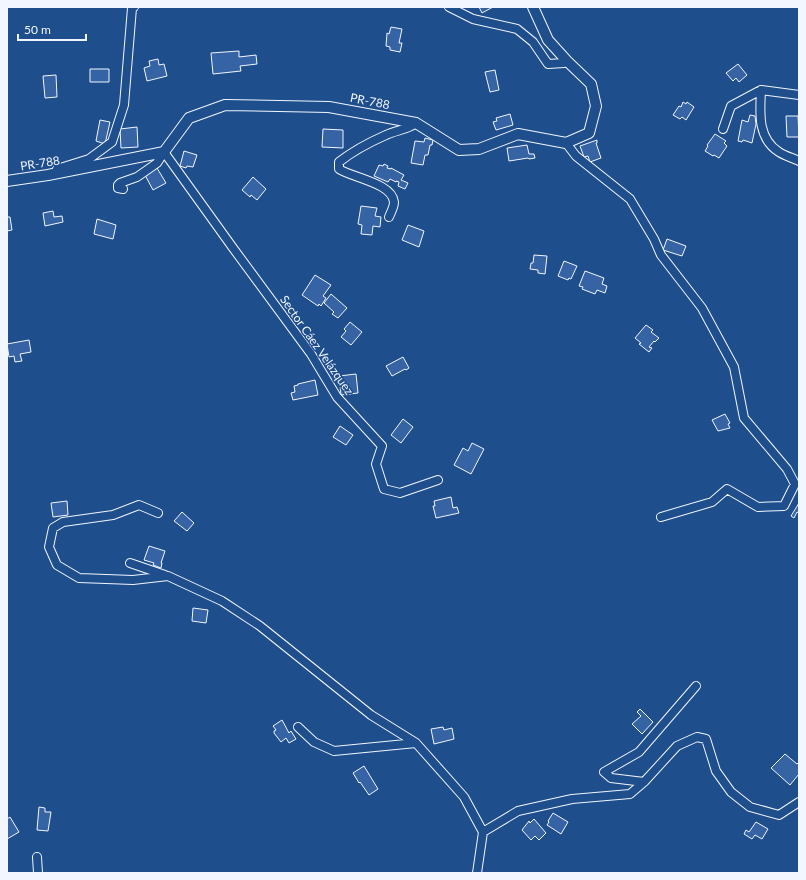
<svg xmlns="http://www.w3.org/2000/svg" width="806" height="880" font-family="Lato,sans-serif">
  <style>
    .building { fill: #3563a3; stroke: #f2f6ff }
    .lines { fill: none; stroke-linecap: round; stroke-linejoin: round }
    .minor-casing { stroke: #f2f6ff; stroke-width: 10 }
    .tertiary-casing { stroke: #f2f6ff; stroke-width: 12 }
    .minor { stroke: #1f4e8c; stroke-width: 8 }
    .tertiary { stroke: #1f4e8c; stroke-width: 10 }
    .labels { text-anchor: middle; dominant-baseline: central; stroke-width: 3; stroke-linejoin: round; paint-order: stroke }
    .street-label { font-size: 12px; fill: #f2f6ff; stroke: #1f4e8c }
  </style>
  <rect width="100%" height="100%" fill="#1f4e8c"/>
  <!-- building -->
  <path class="building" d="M479,7H493L482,13Z
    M391,27L402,29L399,43H402L400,52L390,50V47L386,46L387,33L389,34Z
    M239,51V57L256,55L257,64L240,66L241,71L213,74L211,53Z
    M158,59L159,65L164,64L167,76L147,81L144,68L150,66L149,61Z
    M738,64L747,75L739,82L736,78L733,81L726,73Z
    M90,69H109V82H90Z
    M495,70L499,90L490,92L485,72Z
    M56,75L57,97L45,98L43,76Z
    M683,102L686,104L687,102L694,107L686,120L682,117L680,119L673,115L679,106L681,107Z
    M510,114L513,125L496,130L493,122L497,121L496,118Z
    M750,115L755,116L756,124L752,143L743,140L742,142L738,141L742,120L748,122Z
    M786,116H798L799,137H787Z
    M100,120L110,122L105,144L96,141Z
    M137,127L138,147L121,148L120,129Z
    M323,129L343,130V148L322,147Z
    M715,134L726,141L724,143L727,146L719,158L714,155L713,156L705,151L708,146L707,145Z
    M425,138L433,140L432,145H430L428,155H425L423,165L411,163L415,141L424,142Z
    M597,140V143H596L601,158L590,162L588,156L584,157L580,146Z
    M527,145L529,154H534L535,158L529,159L528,158L509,161L507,148Z
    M184,151L197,155L193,167L187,166L186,168L180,166Z
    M384,164L388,166L387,168L391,169V168L404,175L401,180L408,183L405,189L398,186L399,182L396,181V182L390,179L388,182L374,176L379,165L383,166Z
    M157,168L166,183L153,190L145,175Z
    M253,177L266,189L257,200L251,195L250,197L242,190Z
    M361,206L377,208L375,216L381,217L380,227L373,226L372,235L361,234L362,225L358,224Z
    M53,211L54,217L62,216L63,222L45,226L43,213Z
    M7,217H10L12,230L7,231V232Z
    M97,219L116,225L113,239L94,234Z
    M408,225L424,231L419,247L402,240Z
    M667,239L686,246L682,256L663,250Z
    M534,255L547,256L545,274L538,273V270L530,269L531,263H533Z
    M564,261L577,266L571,279L569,278L568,280L558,276Z
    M585,271L604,278L602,284L607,286L605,293L597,290L595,294L582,289L583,287L579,286Z
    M315,275L331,285L323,296L326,298L321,306L319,304L318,306L302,295Z
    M331,294L347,308L338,318L332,314L334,312L324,303Z
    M350,322L362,332L351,345L341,337L346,331L344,329Z
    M646,325L653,330L651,332L659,338L655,342L654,341L649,347L652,348L649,352L639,344L641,343L635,338Z
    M29,340L31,352L20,354L22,361L15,362L14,356L9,357L7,344Z
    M403,357L409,368L406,370L405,369L392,376L386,366Z
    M356,374L358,393L341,395L339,376Z
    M315,380L318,395L293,400L291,393L295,392L294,386L298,385V384Z
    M725,414L730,423L728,424L730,428L718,431L712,420Z
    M403,419L413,427L401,443L391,435Z
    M340,426L353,435L346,445L333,437Z
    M472,443L484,449L471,474L454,465L463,448L468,451Z
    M451,497L453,508L457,507L459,513L436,518L433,506H435L434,501Z
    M67,501L68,515L53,517L51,503Z
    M799,503V513L797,512L794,518L791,516Z
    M182,512L194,523L187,531L174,521Z
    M149,546L165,551L161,563H162L161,568L153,565L154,563L144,560Z
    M193,608L208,610L206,623L192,621Z
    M640,709L653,722L642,734L632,724L641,716L637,712Z
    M282,720L289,733L291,731L296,739L289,743L286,738L281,742L274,733V731L276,730L273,726Z
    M443,727L444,730L452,728L454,739L434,744L431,729Z
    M785,754L797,764L799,762V774L790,785L771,768Z
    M364,766L378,789L369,795L360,782L359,783L353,773Z
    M39,807L45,808V812H51L48,831L37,830Z
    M553,813L568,822L561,834L547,825L549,822L548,821Z
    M10,817L19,832L7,839V819Z
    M534,819L546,833L539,840L535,836L531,840L522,830L529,821L530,823Z
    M756,822L768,829L762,839L755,835L752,839L744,834L746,830L749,832Z"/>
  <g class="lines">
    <!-- minor casing -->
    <g class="minor-casing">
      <path id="minor" d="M449,7L473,19L517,29L533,42L548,64L564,63L567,61
        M761,90C760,112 757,138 779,152C785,156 793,158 799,161
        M723,129L731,106L761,90L799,95
        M566,143L576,156L630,199L654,239L661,255L702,308L734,367L744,418L787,469L795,484L784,506L758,507L727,489L712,502L661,517
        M57,169L89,159L112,142L124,105L132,8L134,7
        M123,189L118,188V185L120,183L137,177L157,163L164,152L233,248L311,354L337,397L382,446L376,464L384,489L400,493L438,480
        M389,217C391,212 394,207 394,202C392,183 353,178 339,169V162C353,151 370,142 386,135C396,130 407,130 416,123
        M158,513L139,505L113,515L63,522L53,528L49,547L57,565L79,578L133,580L168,576L222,601L260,626L371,715L416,743L464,797L483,832
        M130,563L165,575
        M298,727L314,742L334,751L416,743
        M644,782L611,778L604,772L639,752L696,686
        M37,857L38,873
        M477,873L483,832L518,811L572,799L630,794L644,782L677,746L697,737L706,739L716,771L731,792L750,807L779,815L799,802"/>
    </g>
    <!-- tertiary casing -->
    <g class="tertiary-casing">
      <path id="tertiary" d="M7,181L48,175L164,152L189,118L225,105L329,107L416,123L459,150L479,149L518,134L566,143L589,133L596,106L591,84L567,61L548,40L533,7"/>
    </g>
    <!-- minor -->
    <use href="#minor" class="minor"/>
    <!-- tertiary -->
    <use href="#tertiary" class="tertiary"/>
  </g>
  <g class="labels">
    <!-- street labels -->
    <g class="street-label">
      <text transform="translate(370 101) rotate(11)">PR-788</text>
      <text transform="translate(40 163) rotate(-9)">PR-788</text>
      <text transform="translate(317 345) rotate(55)">Sector Cáez Velázquez</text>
    </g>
  </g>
  <!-- border -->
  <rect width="806" height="880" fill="none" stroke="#f2f6ff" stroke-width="16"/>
  <!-- scale -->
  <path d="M18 34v6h68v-6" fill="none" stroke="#f2f6ff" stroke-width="2"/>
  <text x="24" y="34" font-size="12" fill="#f2f6ff" stroke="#1f4e8c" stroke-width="3" paint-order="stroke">50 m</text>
</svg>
